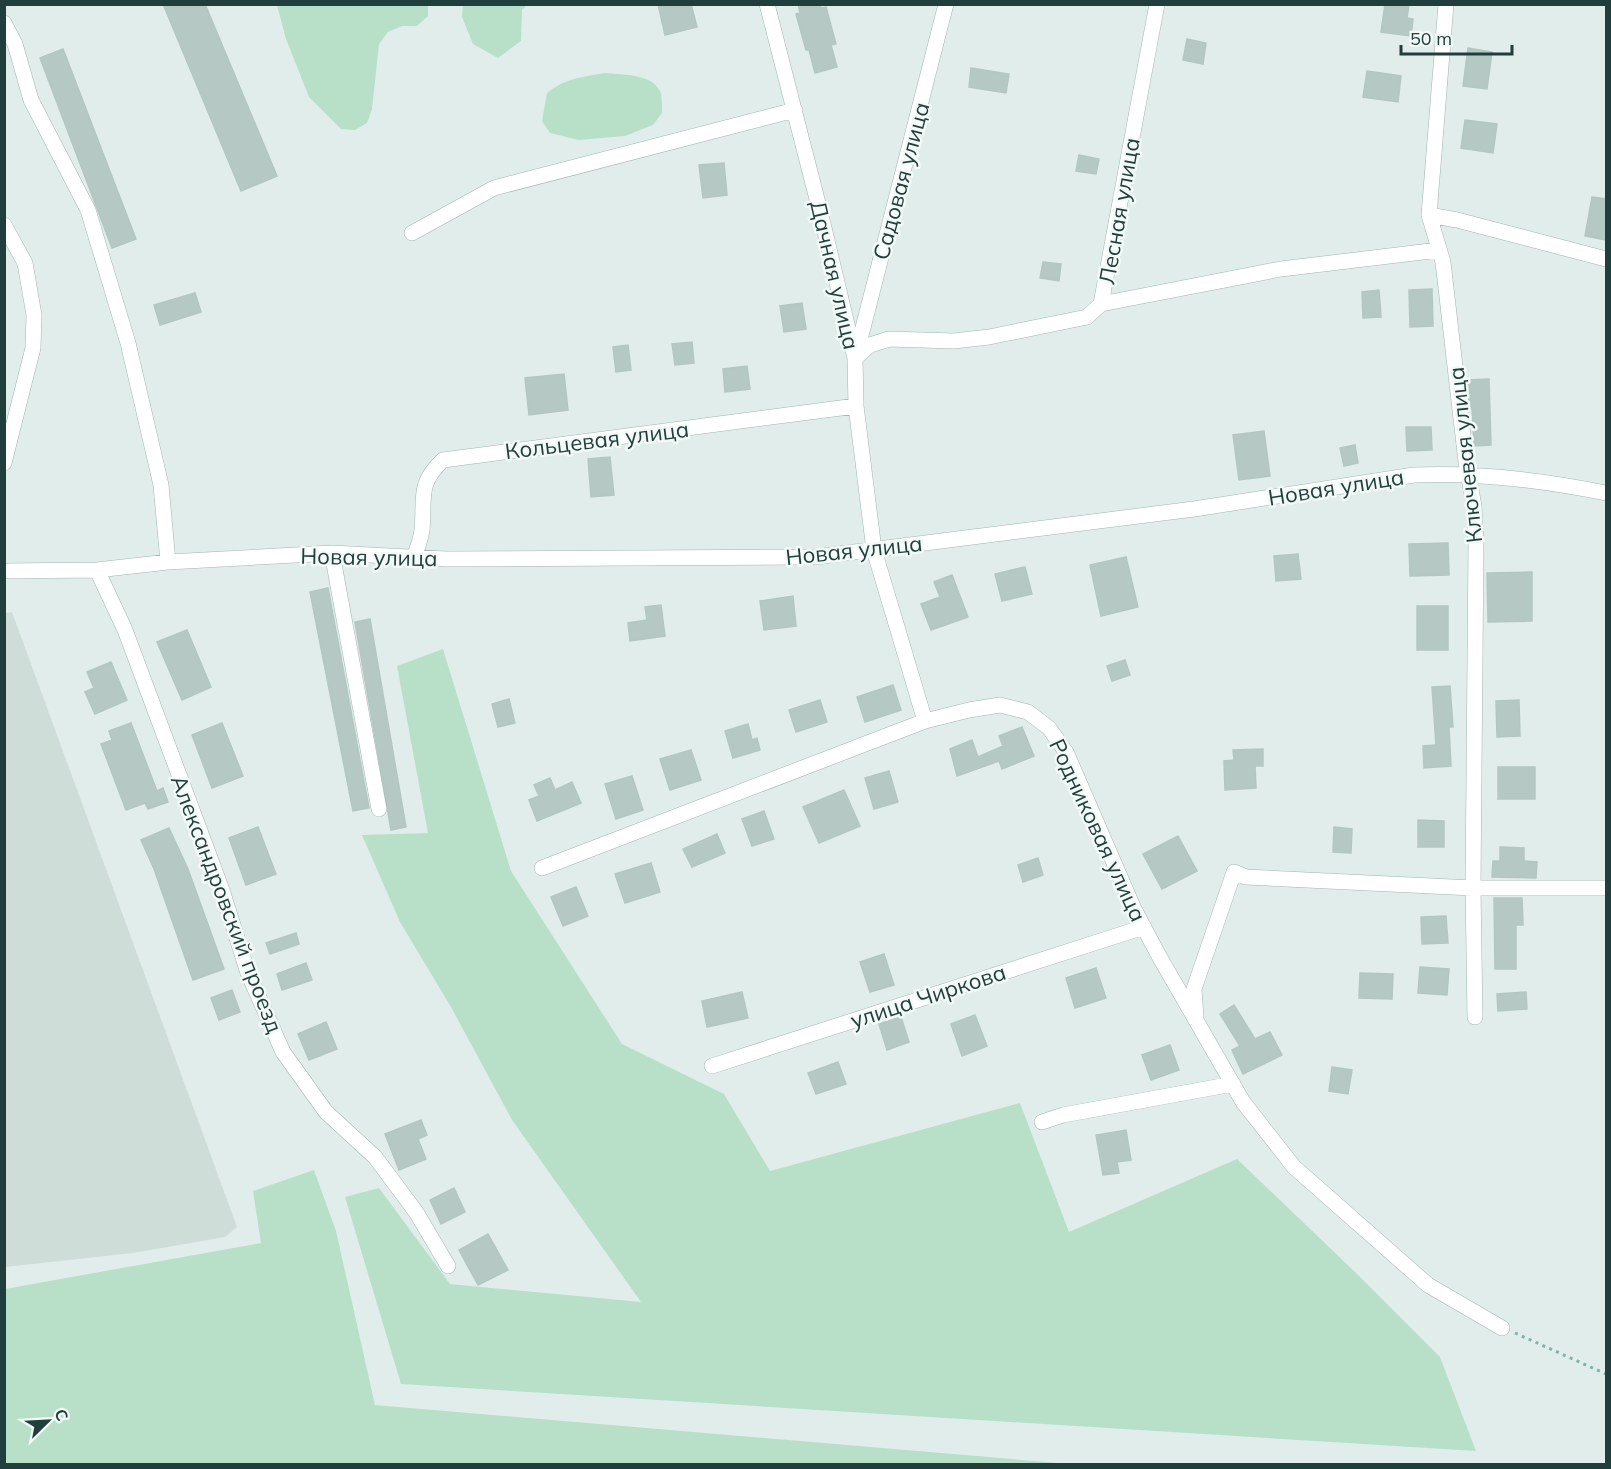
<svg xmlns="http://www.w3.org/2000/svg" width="1611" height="1469" font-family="Mulish,sans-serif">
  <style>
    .built { fill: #cfddd9 }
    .green { fill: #b8e0c9 }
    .building { fill: #b6c8c3; stroke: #b3c7c2; stroke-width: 1.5 }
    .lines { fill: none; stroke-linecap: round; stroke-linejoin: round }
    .minor-casing { stroke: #a3b5b2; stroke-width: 16 }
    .path { stroke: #7fb3ab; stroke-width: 3; stroke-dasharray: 3 4.5; stroke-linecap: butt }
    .minor { stroke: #fff; stroke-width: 15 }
    .labels { text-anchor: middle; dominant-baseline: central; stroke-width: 5; stroke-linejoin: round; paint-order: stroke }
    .street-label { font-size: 22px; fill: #203f3c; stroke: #f2f9f7 }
  </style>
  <rect width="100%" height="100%" fill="#e1edea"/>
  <!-- built -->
  <path class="built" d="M12,612L237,1227L225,1237L133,1253L5,1267L4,613Z"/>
  <!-- green -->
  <path class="green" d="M463,4L527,5L522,10L521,41L498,58L473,44L462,17Z
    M277,5H428V16L417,26H402L388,32L379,44L372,109L367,123L355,130L341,129L309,97L286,39Z
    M605,73C622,75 655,73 661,94C662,99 662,107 662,113L653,125L625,136L579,140L550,133L542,121L547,93C566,78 582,77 605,73Z
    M443,649L511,871L622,1044L724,1094L770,1171L1020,1103L1069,1232L1237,1159L1355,1272L1440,1357L1476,1451L401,1384L345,1197L379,1188L450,1284L641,1302L512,1120L451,1007L400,922L362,835L428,833L397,666Z
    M314,1170L336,1231L375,1405L1070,1464H5V1289L261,1243L253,1191Z"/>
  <!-- building -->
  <path class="building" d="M163,4H205L277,176L241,191Z
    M658,4H691L697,27L665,35Z
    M798,4H820L821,8L826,7L836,44L831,45L837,67L815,73L809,50H806L796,14L800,13Z
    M1385,4H1409L1407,18L1413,19L1411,36L1381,32Z
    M1187,39L1206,43L1203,64L1183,60Z
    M1468,48L1492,52L1487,89L1463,86Z
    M63,49L136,239L112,248L40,58Z
    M971,68L1009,74L1006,93L969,87Z
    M1367,71L1401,76L1398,102L1363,97Z
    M1465,120L1497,124L1493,153L1461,148Z
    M1079,155L1099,159L1096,174L1076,171Z
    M724,163L727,195L703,198L699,165Z
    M1592,197L1606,199V240L1585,236Z
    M1043,262L1061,264L1059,281L1040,278Z
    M1432,289L1433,326L1410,327L1409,290Z
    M1379,290L1381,317L1363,318L1362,292Z
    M195,293L201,312L160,325L154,305Z
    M802,303L806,329L784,332L780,306Z
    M692,342L694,363L675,365L672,344Z
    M628,345L631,370L616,372L613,347Z
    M747,366L750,389L725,392L723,369Z
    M564,374L568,410L529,415L525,378Z
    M1489,379L1491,445L1474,446L1472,408L1470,409L1466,380Z
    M1406,427H1431L1432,450L1407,451Z
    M1264,431L1270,476L1239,480L1233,435Z
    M1355,445L1358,463L1344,466L1340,448Z
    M610,457L614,495L591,497L588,459Z
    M1448,543L1449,575L1410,576L1409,544Z
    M1298,554L1301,579L1276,581L1274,556Z
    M1126,557L1138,607L1101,616L1090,565Z
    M1025,567L1032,594L1002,601L995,574Z
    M1532,572V621L1488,622L1487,573Z
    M952,575L968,617L931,630L921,604L940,597L934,582Z
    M328,588L369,808L353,811L310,592Z
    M793,596L796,626L764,630L760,601Z
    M661,605L665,636L630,641L628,623L647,620L645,607Z
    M1417,606H1448V650H1417Z
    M370,619L406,827L391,830L355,622Z
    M187,630L211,687L182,700L157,642Z
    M1125,660L1130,675L1112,681L1107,666Z
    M111,662L127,700L95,714L85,692L94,688L87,672Z
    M893,685L901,710L865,722L857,697Z
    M1450,686L1453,727H1449L1451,766L1424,768L1423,746L1436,745L1432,687Z
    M509,699L515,723L498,727L492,704Z
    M820,700L827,722L796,732L789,710Z
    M1519,700L1520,736L1497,737L1496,701Z
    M131,723L157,791L163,788L168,802L148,809L145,803L126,810L101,744L112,740L109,731Z
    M222,723L243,776L212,788L192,735Z
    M748,724L752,740L757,738L760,750L733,758L725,731Z
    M1022,727L1034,756L1002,769L999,761L957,776L950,749L972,740L978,757L1003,746L999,736Z
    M1263,749V766H1255L1256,788L1225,790L1224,761L1234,760L1233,750Z
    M691,750L701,780L670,790L660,759Z
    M1498,767H1535V799H1498Z
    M889,771L898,802L874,809L865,778Z
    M632,776L643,810L616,819L605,784Z
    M550,778L555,790L572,782L581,803L537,821L529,800L539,796L534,785Z
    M844,790L860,826L819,843L803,807Z
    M764,811L774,839L752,846L742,819Z
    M1418,820L1444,821V847H1418Z
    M258,827L276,874L246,885L229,838Z
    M1334,827L1352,829L1351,853L1333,852Z
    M169,828L188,869L224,969L193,980L154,869L141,840Z
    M717,834L725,853L692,867L683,849Z
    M1178,836L1197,871L1162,889L1143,854Z
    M1500,847L1524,848V861L1537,862L1536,878L1492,877L1493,861H1500Z
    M1038,858L1043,875L1023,882L1018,865Z
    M651,863L660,892L625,903L615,874Z
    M576,887L588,916L563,926L551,897Z
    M1494,898H1522L1523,925H1516V969H1495Z
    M1446,916L1448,943L1422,944L1421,917Z
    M296,933L299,944L270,954L266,943Z
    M884,954L894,985L870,992L860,962Z
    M306,963L312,980L282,990L277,974Z
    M1420,967L1449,969L1447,995L1418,993Z
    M1096,968L1106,998L1075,1008L1066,978Z
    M1360,973L1393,974L1392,999L1359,998Z
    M232,990L240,1012L219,1020L211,998Z
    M742,992L748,1018L707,1027L702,1001Z
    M1526,992L1527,1009L1498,1011L1497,994Z
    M1234,1005L1255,1039L1270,1032L1282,1055L1243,1074L1232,1050L1240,1046L1220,1014Z
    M975,1015L987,1046L962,1056L951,1024Z
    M901,1017L909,1042L887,1050L879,1024Z
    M326,1022L337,1049L309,1060L298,1034Z
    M1170,1045L1179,1070L1151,1080L1142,1055Z
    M838,1062L846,1084L816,1094L808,1073Z
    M1332,1067L1352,1070L1348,1094L1329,1091Z
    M421,1120L427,1135L418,1139L426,1159L399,1170L385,1134Z
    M1126,1130L1131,1160L1117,1162L1119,1173L1103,1175L1096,1135Z
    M454,1188L465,1212L441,1224L430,1200Z
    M488,1234L508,1270L478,1285L459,1250Z"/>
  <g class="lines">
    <!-- minor casing -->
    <g class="minor-casing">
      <path id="minor" d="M767,4L820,211L855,358L856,406L874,550L925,721
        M1446,4L1429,215L1443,262L1466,462L1474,506L1476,544L1473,888L1475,1017
        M4,23L15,44L31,100L88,210L128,343L161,485L168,562
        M1429,215L1457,220L1606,259
        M4,225L25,263L34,315L33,348L4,463
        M412,233L494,188L795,110
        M1101,304L1281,269L1439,250
        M856,355L946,4
        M855,358L870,345L889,339L954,341L989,337L1087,317L1101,304L1157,4
        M332,553L379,809
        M414,557C417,549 421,539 422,530C425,498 417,484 443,460L856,406
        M97,570L125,630L222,890L248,973L283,1052L326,1112L375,1157L416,1212L448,1266
        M4,571L97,570L168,562L332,553L446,559L815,557L1194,509L1414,475C1475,472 1546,481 1606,493
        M542,868L925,721L969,710L1000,705L1028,712L1049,728L1066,752L1134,909L1159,956L1243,1102L1294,1167L1428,1285L1502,1328
        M1196,1017L1194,989L1234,872L1246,877L1473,888H1606
        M712,1066L1144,927
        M1042,1122L1063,1115L1233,1084"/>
    </g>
    <!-- path -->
    <path class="path" d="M1515,1333L1606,1374"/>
    <!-- minor -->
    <use href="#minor" class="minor"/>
  </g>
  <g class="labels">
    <!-- street labels -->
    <g class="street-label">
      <text transform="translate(901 181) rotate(-75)">Садовая улица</text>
      <text transform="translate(1119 211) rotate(-80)">Лесная улица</text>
      <text transform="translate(835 275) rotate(77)">Дачная улица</text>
      <text transform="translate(597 440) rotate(-7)">Кольцевая улица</text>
      <text transform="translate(1465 455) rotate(-96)">Ключевая улица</text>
      <text transform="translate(1336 487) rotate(-9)">Новая улица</text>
      <text transform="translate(854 550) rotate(-6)">Новая улица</text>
      <text transform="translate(369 557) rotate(1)">Новая улица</text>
      <text transform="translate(1098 830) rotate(65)">Родниковая улица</text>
      <text transform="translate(227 904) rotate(69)">Александровский проезд</text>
      <text transform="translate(928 996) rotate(-18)">улица Чиркова</text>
    </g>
  </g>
  <!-- border -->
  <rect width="1611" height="1469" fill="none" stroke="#203f3c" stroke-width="12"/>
  <!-- north arrow -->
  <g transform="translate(48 1421) rotate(66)" stroke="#f2f9f7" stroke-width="4.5" paint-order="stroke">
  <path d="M0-4.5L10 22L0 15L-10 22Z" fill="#203f3c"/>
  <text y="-9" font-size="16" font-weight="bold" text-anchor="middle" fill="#203f3c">С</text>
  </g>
  <!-- scale -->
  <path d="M1401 45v9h111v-9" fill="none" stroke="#203f3c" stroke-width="3"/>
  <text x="1410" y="45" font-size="18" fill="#203f3c" stroke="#f2f9f7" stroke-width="4.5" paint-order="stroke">50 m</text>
</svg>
